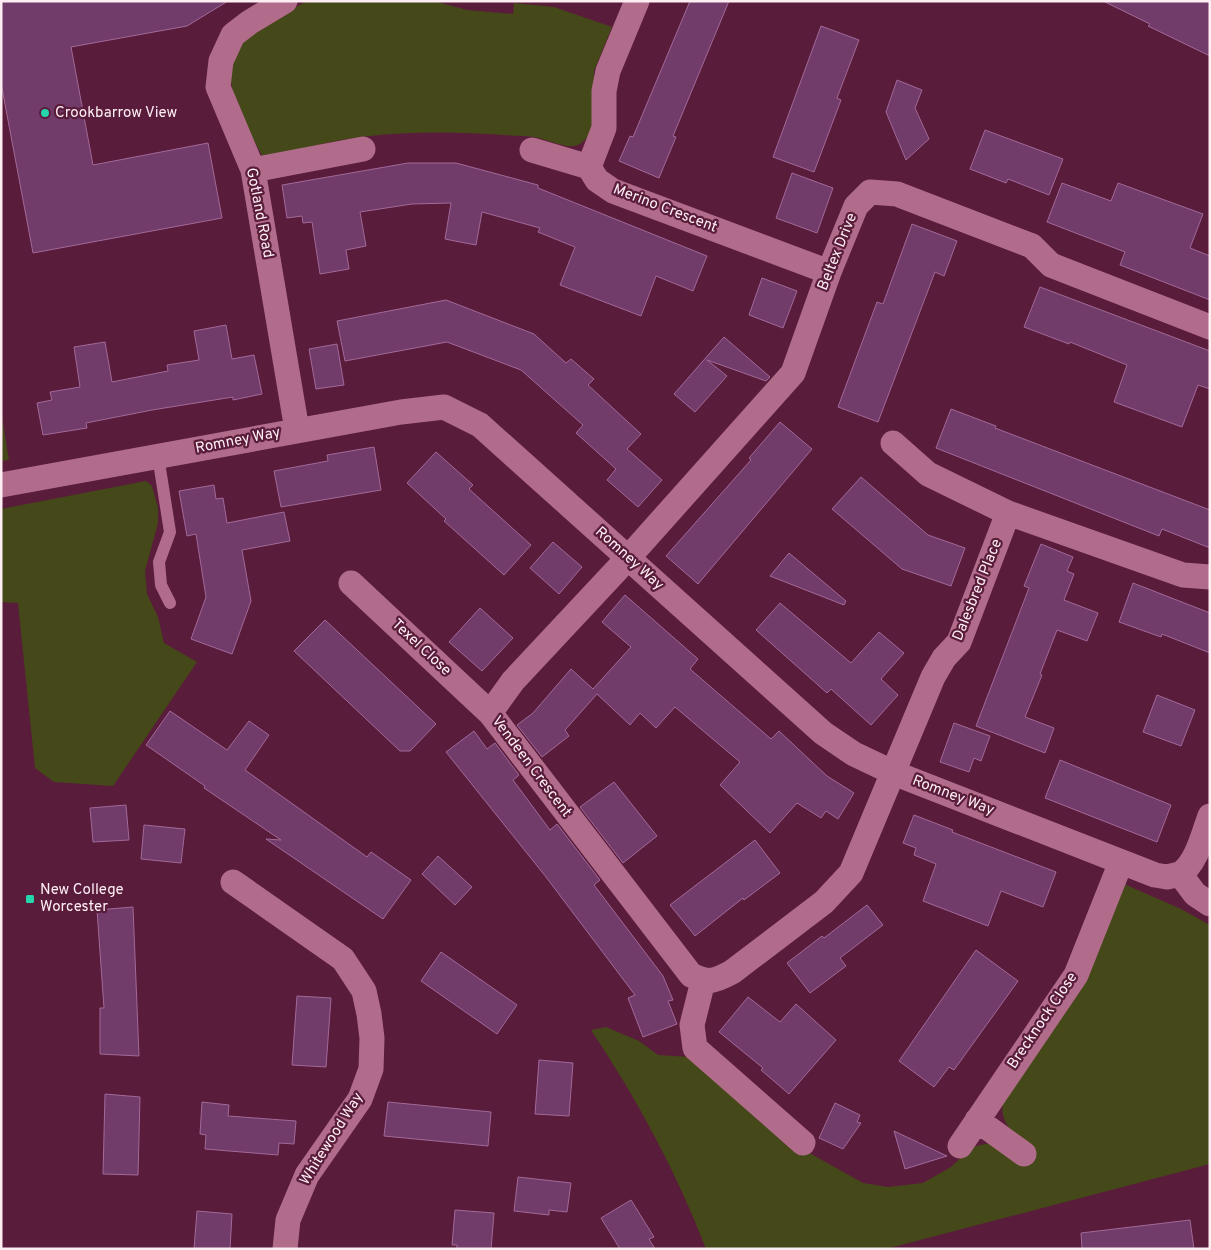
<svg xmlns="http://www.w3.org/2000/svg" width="1211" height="1250" font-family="Overpass,sans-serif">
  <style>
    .green { fill: #454818 }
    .building { fill: #713c6a; stroke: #a26999 }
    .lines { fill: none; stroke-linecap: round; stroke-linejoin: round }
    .lane { stroke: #b26c8b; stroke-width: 12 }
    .street { stroke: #b26c8b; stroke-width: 25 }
    .poi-dot { fill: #27d5ad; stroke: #5a1c3b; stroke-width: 2 }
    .labels { text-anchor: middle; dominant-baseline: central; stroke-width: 4.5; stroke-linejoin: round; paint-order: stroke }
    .poi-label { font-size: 15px; fill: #feeef4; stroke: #5a1c3b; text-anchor: start }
    .street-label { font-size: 15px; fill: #feeef4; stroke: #5a1c3b }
  </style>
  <rect width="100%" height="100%" fill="#5a1c3b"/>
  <!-- green -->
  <path class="green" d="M307,1H434L467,10L513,14L514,3L554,7L612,27L594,71L592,128C579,160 558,141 534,137C524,136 514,136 504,135C446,131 384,131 326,143C305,148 284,154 264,160C247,124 208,71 248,37C264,22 288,12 307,1Z
    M1,412L9,460L1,461Z
    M146,481L152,486L158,508V523L145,571L147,594L158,617L164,643L197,662L113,786L54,782L35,768L18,603L1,602V509Z
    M1124,884L1181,909L1210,925V1164L886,1249H706C676,1171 637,1099 591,1030L606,1027L639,1041L658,1055L690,1057L797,1146L863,1183L888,1187L923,1183L951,1167L972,1147L990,1143L1011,1131C1004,1121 1001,1114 1003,1102Z"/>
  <!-- building -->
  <path class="building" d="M1,1H228L187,26L71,47L93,165L208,143L222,218L33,253L1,83Z
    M690,1H729L673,136L676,137L659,178L619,161L630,136L633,137Z
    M1103,1H1210V56L1148,26L1150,24Z
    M821,26L859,40L837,98L841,100L814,172L773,157Z
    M897,80L922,90L915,108L929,139L906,160L886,112Z
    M985,130L1063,159L1049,195L1008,179L1006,183L970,169Z
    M408,163H456L538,185V188L707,256L693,291L656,276L641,316L560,285L575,247L538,232L540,228L482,212L476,245L460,242L445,239L451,203L412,204L360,212L366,246L346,250L349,269L320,274L312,222L303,223L302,216L287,218L282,185Z
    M792,173L833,188L817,233L776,218Z
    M1062,183L1111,201L1118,183L1203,214L1190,248L1210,256V300L1120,265L1125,252L1047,222Z
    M912,224L957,241L944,276L935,272L878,422L838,407L877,302L883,304Z
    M762,278L797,291L783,328L749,315Z
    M1040,287L1210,351V389L1198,385L1182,427L1114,402L1127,365L1070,342L1069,344L1024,327Z
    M446,300L534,334L566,363L571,359L594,379L588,385L641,434L627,449L662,480L638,507L607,480L616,469L576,433L583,425L521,370L447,342L345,361L337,321Z
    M226,325L232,359L254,355L262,394L233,400V397L152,410L86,423L87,428L43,435L37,403L52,400L50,392L80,387L74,347L105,342L112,382L168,371L167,365L199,360L194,331Z
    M724,337L770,377L766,381L707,360L727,376L695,412L674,394Z
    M337,344L344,385L316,389L309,349Z
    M951,409L996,426L995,428L1210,510V548L1162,529L1159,536L936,448Z
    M780,422L812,449L698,584L666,556L751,460L749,458Z
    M374,447L381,490L281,507L274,471L328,461L327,455Z
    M436,452L473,485L469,489L531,545L504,575L444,521L446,519L407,483Z
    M861,477L928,535L965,548L951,586L902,569L832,509Z
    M214,485L216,499L223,498L227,523L284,512L290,541L242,550L251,601L232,654L191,639L206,597L196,534L187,536L179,491Z
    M553,542L582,567L559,594L530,568Z
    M1041,544L1073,557L1067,571L1074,574L1064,600L1098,613L1087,641L1057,630L1040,674L1042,675L1025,717L1054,728L1045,753L976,726L1029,588L1024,586Z
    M789,553L846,601L844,605L770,576Z
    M1133,583L1210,613V653L1162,634L1161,637L1119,622Z
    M625,595L698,659L690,669L771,739L779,731L827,776L854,793L838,819L826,811L821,818L797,803L770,833L720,785L740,762L675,707L656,728L640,713L630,725L597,694L565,730L569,736L542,757L517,725L533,713L571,669L593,689L631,647L602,622Z
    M780,603L851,663L879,632L904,653L881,679L898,695L871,725L831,689L827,693L756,630Z
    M480,608L513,638L482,671L449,642Z
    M325,620L436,724L410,751H400L294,651Z
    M1157,695L1195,710L1181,746L1143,732Z
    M170,711L227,750L249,721L269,735L245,770L367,857L371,852L411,880L383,919L266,839L281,840L204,788L205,786L146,745Z
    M954,723L990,736L981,761L974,758L969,772L940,762Z
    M474,731L487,749L495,743L519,775L513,780L550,830L557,824L600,880L594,885L663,976L673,1000L668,1001L677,1024L643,1037L628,998L635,995L546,877L446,752Z
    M1060,760L1171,805L1157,842L1045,798Z
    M614,782L657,836L623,863L580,807Z
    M126,805L129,840L93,842L90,808Z
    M914,815L953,830L952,832L1056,872L1043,907L1001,891L988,926L923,901L936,864L914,855L916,848L903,843Z
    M144,825L185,829L181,863L141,859Z
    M755,840L780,873L744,900L743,898L695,936L670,905Z
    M438,856L472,887L455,905L422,874Z
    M867,905L883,925L840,958L846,966L810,993L787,963L822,936L824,938Z
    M133,907L139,1056L100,1054V1008H104L97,910Z
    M976,950L1018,981L954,1070L949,1067L934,1087L899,1061Z
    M441,952L517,1005L497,1034L421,981Z
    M297,996L331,998L326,1067L292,1065Z
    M748,997L780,1022L796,1004L836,1040L789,1094L761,1070L763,1068L719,1032Z
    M539,1060L573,1063L569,1116L535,1114Z
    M105,1094L140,1097L138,1175L103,1174Z
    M202,1102L229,1105L228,1116L296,1121L294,1144L279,1143L278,1155L205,1149L206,1135L200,1134Z
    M388,1102L491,1112L488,1146L384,1136Z
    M835,1103L860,1115L857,1122L861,1123L843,1149L819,1138Z
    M894,1131L947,1156L905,1169Z
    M518,1177L571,1183L567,1212L549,1210V1215L514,1211Z
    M631,1200L654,1237L649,1239L655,1249H620L601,1218Z
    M455,1210L494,1213L491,1249H457V1245H452Z
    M197,1211L232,1214L230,1249H194Z
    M1190,1220L1194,1249H1082L1081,1233Z"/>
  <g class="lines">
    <!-- lane -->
    <path class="lane" d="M158,456L170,532L159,562L161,585L170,603"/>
    <!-- street -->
    <path class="street" d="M285,1L250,22L233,35L221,61L218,87L253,170L297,430
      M637,1L608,71L604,91V128L589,167L597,180L613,191L829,272
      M532,150L589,167
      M253,170L363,149
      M893,443L928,474L1008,513L1183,575L1210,577
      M1,485L401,412L444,407L480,425L823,733L854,754L894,773L1155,875L1167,877L1180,874L1195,894L1210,904
      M1008,513L959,642L944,658L933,677L851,873L824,902L732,972C715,981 709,984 691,975L490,713L513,681L628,558L793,373L829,272L856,206L870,192L897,194L1032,246L1051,265L1210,327
      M351,583L490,713
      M1180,874C1197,863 1203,834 1210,816
      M233,882L343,959L364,991L369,1014L372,1038L371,1069L360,1099L307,1175L288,1220L285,1249
      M703,981L692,1025L695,1048L803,1143
      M977,1120L1024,1154
      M960,1146L1076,975L1121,862"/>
  </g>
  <!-- markers -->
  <g class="poi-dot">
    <circle cx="45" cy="113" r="5"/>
    <rect x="25" y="894" width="10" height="10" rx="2.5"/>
  </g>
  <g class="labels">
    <!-- poi labels -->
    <g class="poi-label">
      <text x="55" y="113">Crookbarrow View</text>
      <text x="40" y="890">New College<tspan x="40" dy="17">Worcester</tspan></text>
    </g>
    <!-- street labels -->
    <g class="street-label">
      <text transform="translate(665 209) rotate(21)">Merino Crescent</text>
      <text transform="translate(259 213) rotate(79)">Gotland Road</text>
      <text transform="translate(838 252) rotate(-68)">Beltex Drive</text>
      <text transform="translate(238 441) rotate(-11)">Romney Way</text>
      <text transform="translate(629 559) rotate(42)">Romney Way</text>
      <text transform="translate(978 590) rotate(-68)">Dalesbred Place</text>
      <text transform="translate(421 648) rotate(43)">Texel Close</text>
      <text transform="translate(531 767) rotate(53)">Vendeen Crescent</text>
      <text transform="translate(953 796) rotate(21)">Romney Way</text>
      <text transform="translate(1043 1021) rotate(-56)">Brecknock Close</text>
      <text transform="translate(332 1139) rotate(-58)">Whitewood Way</text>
    </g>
  </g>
  <!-- border -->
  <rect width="1211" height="1250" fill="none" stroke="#feeef4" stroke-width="5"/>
</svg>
